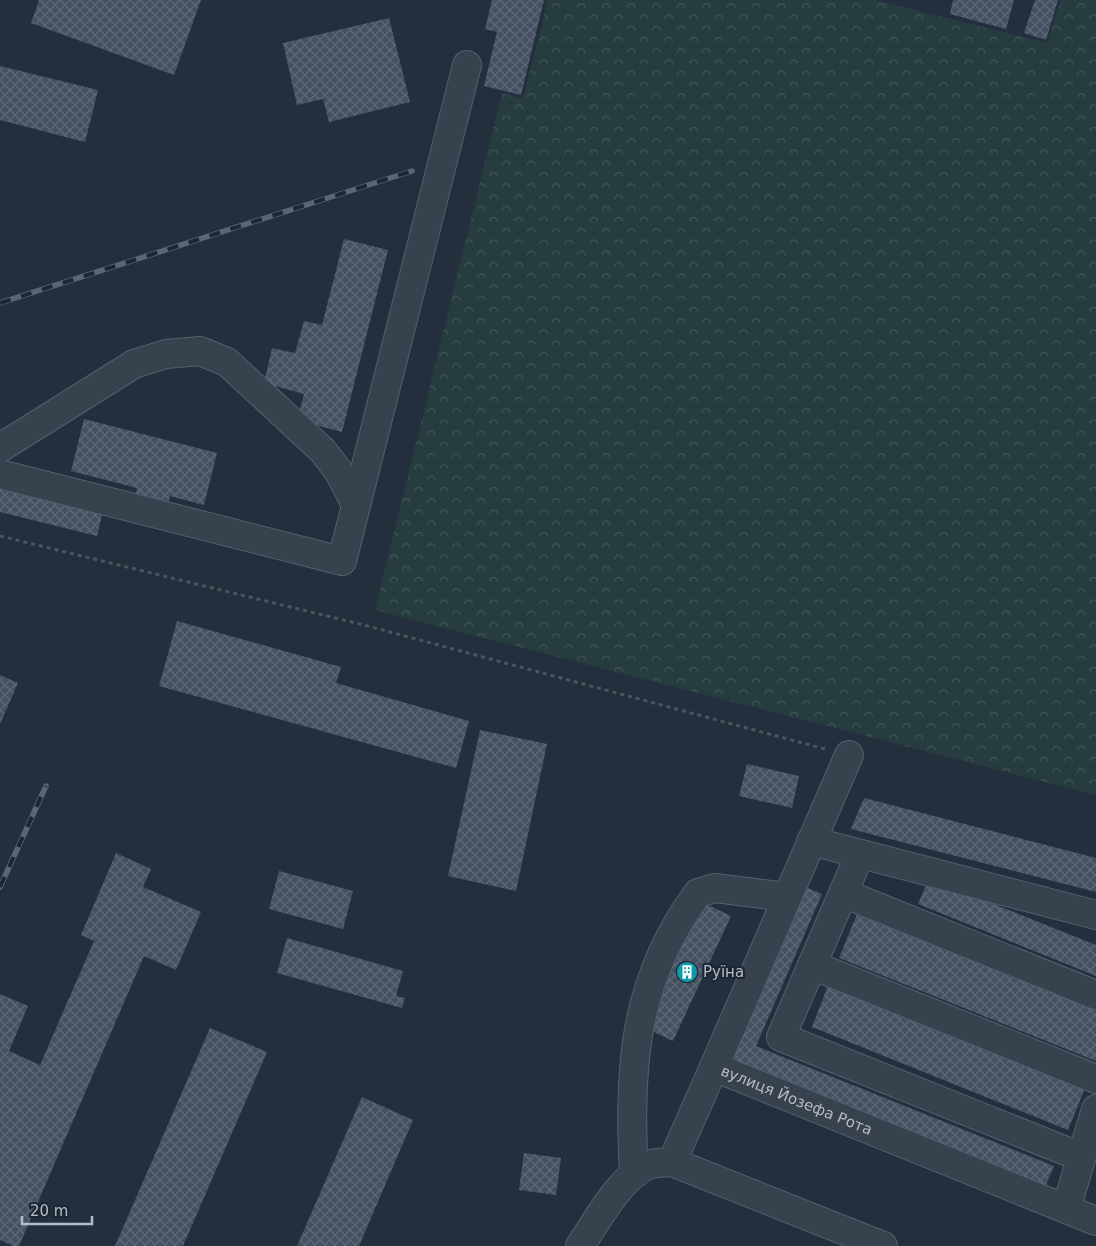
<svg xmlns="http://www.w3.org/2000/svg" width="1096" height="1246" font-family="'DejaVu Sans',sans-serif">
  <style>
    .forest { fill: url(#forest-crowns) }
    .building { fill: url(#building-cross-hatch) }
    .lines { fill: none; stroke-linecap: round; stroke-linejoin: round }
    .minor-casing { stroke: #565f6c; stroke-width: 30 }
    .path { stroke: #44595c; stroke-width: 3; stroke-dasharray: 4 4; stroke-linecap: butt }
    .minor { stroke: #38414e; stroke-width: 28 }
    .rail-casing { stroke: #5a6575; stroke-width: 5.5 }
    .rail { stroke: #1d2633; stroke-width: 4; stroke-dasharray: 11; stroke-linecap: butt }
    .labels { text-anchor: middle; dominant-baseline: central; stroke-width: 4.5; stroke-linejoin: round; paint-order: stroke }
    .poi-label { font-size: 15px; fill: #b4bcc9; stroke: #1d2633; text-anchor: start }
    .street-label { font-size: 15px; fill: #b4bcc9; stroke: #1d2633 }
  </style>
  <defs>
    <pattern id="forest-crowns" width="20" height="18" patternUnits="userSpaceOnUse" patternTransform="scale(1.25)"><rect width="20" height="18" fill="#263c3f"/><path d="M2 6a3 3 0 1 1 6 0M12 15a3 3 0 1 1 6 0" fill="none" stroke="#435659"/></pattern>
    <pattern id="building-cross-hatch" width="8" height="8" patternUnits="userSpaceOnUse" patternTransform="scale(1.25)"><rect width="8" height="8" fill="#455162"/><path d="M0 0l8 8M0 8l8-8" fill="none" stroke="#5d6877"/></pattern>
  </defs>
  <rect width="100%" height="100%" fill="#242f3e"/>
  <!-- forest -->
  <path class="forest" d="M548,0H875L1047,43L1061,0H1096V795L375,610L502,93L523,99Z"/>
  <!-- building -->
  <path class="building" d="M39,0H201L174,75L31,23Z
    M492,0H544L521,95L484,86L497,32L485,29Z
    M953,0H1014L1006,29L950,14Z
    M1035,0H1058L1046,40L1024,33Z
    M389,18L410,102L329,122L323,99L297,105L283,43Z
    M0,66L98,90L85,142L0,120Z
    M344,239L388,250L342,432L297,420L304,394L264,383L272,348L295,353L304,321L322,325Z
    M84,419L217,453L204,505L170,496L166,514L133,505L137,488L71,471Z
    M0,485L103,511L97,536L0,512Z
    M177,621L341,667L336,683L469,721L456,768L159,686Z
    M0,675L18,683L0,724Z
    M480,730L547,744L516,891L448,876Z
    M747,764L799,776L792,808L739,796Z
    M864,798L1096,858V892L851,829Z
    M116,853L151,869L143,887L201,912L176,970L144,956L19,1246H13L0,1240V994L28,1006L9,1051L40,1065L94,941L81,935Z
    M279,871L353,891L343,929L269,909Z
    M929,878L1096,945V976L918,904Z
    M798,884L822,894L756,1046L1054,1166L1042,1194L733,1070L726,1050Z
    M702,902L731,916L673,1041L643,1027Z
    M859,909L1096,1004V1061L839,958Z
    M287,938L403,971L396,996L405,998L402,1008L277,973Z
    M829,983L1086,1086L1068,1130L812,1027Z
    M210,1028L267,1052L183,1246H115Z
    M362,1097L413,1120L359,1246H297Z
    M524,1153L561,1158L556,1195L519,1190Z"/>
  <g class="lines">
    <!-- minor casing -->
    <g class="minor-casing">
      <g id="minor">
        <path d="M0,448L134,364L166,354L200,351L227,362L323,451L339,472L356,505"/>
        <path d="M0,474L342,561L467,65"/>
        <path d="M811,841L1096,915"/>
        <path d="M860,854L781,1037L1081,1157"/>
        <path d="M843,893L1096,995"/>
        <path d="M812,965L1096,1079"/>
        <path d="M714,1067L849,755"/>
        <path d="M672,1162L883,1246"/>
        <path d="M634,1174C628,1071 633,980 698,893L715,888L787,897"/>
        <path d="M1066,1209L1096,1109"/>
        <path id="s1" d="M580,1246C597,1221 622,1173 652,1164C658,1162 666,1163 672,1162L714,1067L1096,1221"/>
      </g>
    </g>
    <!-- path -->
    <path class="path" d="M0,536L364,625L825,749"/>
    <!-- minor -->
    <use href="#minor" class="minor"/>
    <!-- rail casing -->
    <g class="rail-casing">
      <path id="rail" d="M0,303L412,171
        M0,887L46,786"/>
    </g>
    <!-- rail -->
    <use href="#rail" class="rail"/>
  </g>
  <!-- icons -->
  <defs>
    <g id="building-disc" transform="scale(1.125)"><circle r="9.5" fill="#0f9aa8" stroke="#1d2633"/><path d="M-4-6H4V6H1V3H-1V6H-4ZM-2.5-4.3h1.7v1.8h-1.7ZM.8-4.3h1.7v1.8H.8ZM-2.5-1h1.7V.8h-1.7ZM.8-1h1.7V.8H.8Z" fill="#fff"/></g>
  </defs>
  <g fill-rule="evenodd">
    <use href="#building-disc" x="687" y="972"/>
  </g>
  <g class="labels">
    <!-- poi labels -->
    <g class="poi-label">
      <text x="703" y="972">Руїна</text>
    </g>
    <!-- street labels -->
    <g class="street-label">
      <text stroke="none"><textPath href="#s1" startOffset="324">вулиця Йозефа Рота</textPath></text>
    </g>
  </g>
  <!-- scale -->
  <path d="M22 1216v8h70v-8" fill="none" stroke="#b4bcc9" stroke-width="2.5"/>
  <text x="30" y="1216" font-size="15" fill="#b4bcc9" stroke="#1d2633" stroke-width="4" paint-order="stroke">20 m</text>
</svg>
